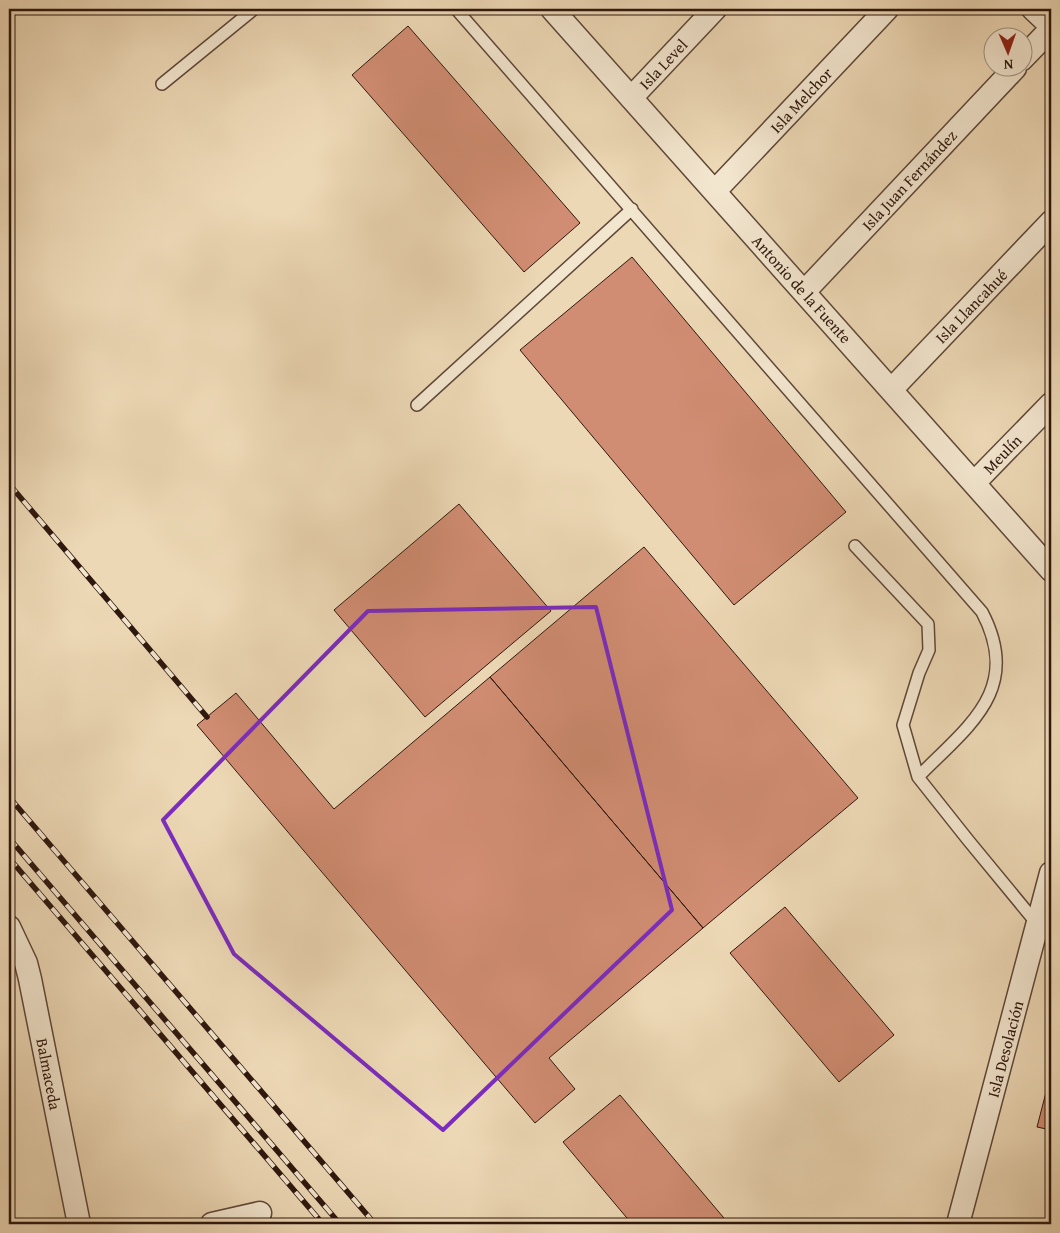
<svg xmlns="http://www.w3.org/2000/svg" width="1060" height="1233" font-family="'Gentium Book Plus',serif">
  <style>
    .building { fill: #d18d73; stroke: #2e170e }
    .lines { fill: none; stroke-linecap: round; stroke-linejoin: round }
    .lane-casing { stroke: #5e4738; stroke-width: 14 }
    .street-casing { stroke: #5e4738; stroke-width: 25 }
    .lane { stroke: #f3e6cf; stroke-width: 11 }
    .street { stroke: #f3e6cf; stroke-width: 22 }
    .rail-casing { stroke: #2e170e; stroke-width: 5.5 }
    .rail { stroke: #f3e6cf; stroke-width: 4; stroke-dasharray: 11; stroke-linecap: butt }
    .marked { fill: none; stroke: #7b2cbf; stroke-width: 4; stroke-linejoin: round }
    .labels { text-anchor: middle; dominant-baseline: central; stroke-width: 4; stroke-linejoin: round; paint-order: stroke }
    .street-label { font-size: 16px; fill: #2e170e; stroke: #f3e6cf }
  </style>
  <rect width="100%" height="100%" fill="#edd8b5"/>
  <filter id="stains"><feTurbulence type="fractalNoise" baseFrequency=".004" numOctaves="4"/><feColorMatrix values="0 0 0 0 .2 0 0 0 0 .09 0 0 0 0 .02 0 0 0 .5 -.17"/></filter>
  <radialGradient id="worn" r=".72"><stop offset=".6" stop-color="#630" stop-opacity="0"/><stop offset="1" stop-color="#630" stop-opacity=".3"/></radialGradient>
  <!-- building -->
  <path class="building" d="M408,26L580,223L524,272L352,75Z
    M632,257L846,512L734,605L520,350Z
    M459,504L551,611L425,717L334,610Z
    M644,547L858,798L703,928L490,677Z
    M490,677L703,928L549,1058L575,1089L535,1123L197,725L236,693L334,809Z
    M785,907L894,1035L839,1082L730,953Z
    M1051,1073V1130L1037,1127Z
    M620,1095L729,1224H632L563,1142Z"/>
  <g class="lines">
    <!-- lane casing -->
    <g class="lane-casing">
      <path id="lane" d="M456,9L982,612C1023,690 968,726 918,777
        M162,84L254,9
        M417,405L632,209
        M855,546L928,624L929,650L919,673L903,725L918,777L968,840L1038,925"/>
    </g>
    <!-- street casing -->
    <g class="street-casing">
      <path id="street" d="M552,9L1051,570
        M1033,9L1051,26
        M1022,59L1051,29
        M631,98L715,9
        M715,191L887,9
        M804,292L1015,68
        M891,390L1051,222
        M974,483L1051,404
        M9,927L26,963L30,979L79,1224
        M212,1224L260,1213
        M958,1224L1051,873"/>
    </g>
    <!-- lane -->
    <use href="#lane" class="lane"/>
    <!-- street -->
    <use href="#street" class="street"/>
    <!-- rail casing -->
    <g class="rail-casing">
      <path id="rail" d="M9,484L207,717
        M9,797L375,1224
        M9,838L340,1224
        M9,858L323,1224"/>
    </g>
    <!-- rail -->
    <use href="#rail" class="rail"/>
  </g>
  <!-- marked area -->
  <path class="marked" d="M596,607L672,910L443,1130L234,954L163,820L368,611Z"/>
  <g class="labels">
    <!-- street labels -->
    <g class="street-label">
      <text transform="translate(663 64) rotate(-47)">Isla Level</text>
      <text transform="translate(801 100) rotate(-47)">Isla Melchor</text>
      <text transform="translate(909 180) rotate(-47)">Isla Juan Fernández</text>
      <text transform="translate(802 289) rotate(48)">Antonio de la Fuente</text>
      <text transform="translate(971 306) rotate(-46)">Isla Llancahué</text>
      <text transform="translate(1002 454) rotate(-46)">Meulín</text>
      <text transform="translate(1005 1049) rotate(-75)">Isla Desolación</text>
      <text transform="translate(49 1074) rotate(79)">Balmaceda</text>
    </g>
  </g>
  <!-- margin -->
  <rect width="1060" height="1233" fill="none" stroke="#edd8b5" stroke-width="30"/>
  <rect x="10" y="10" width="1040" height="1213" fill="none" stroke="#2e170e" stroke-width="2.5"/>
  <rect x="15" y="15" width="1030" height="1203" fill="none" stroke="#2e170e"/>
  <!-- north arrow -->
  <g transform="translate(1008 52) rotate(178)"><circle r="24" fill="#f3e6cf" stroke="#a49382"/>
  <path d="M0-4L9 19L0 12L-9 19Z" fill="#8f2418"/>
  <text y="-8" font-size="14" font-weight="bold" text-anchor="middle" fill="#2e170e">N</text>
  </g>
  <rect width="100%" height="100%" filter="url(#stains)"/>
  <rect width="100%" height="100%" fill="url(#worn)"/>
</svg>
